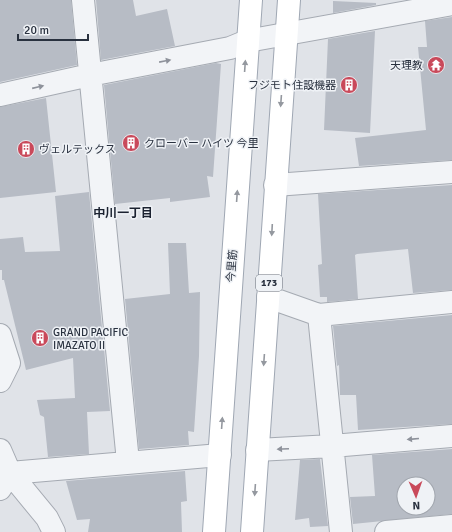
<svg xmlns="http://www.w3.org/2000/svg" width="452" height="532" font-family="Signika,'Noto Sans JP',sans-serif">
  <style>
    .building { fill: #b7bcc5; fill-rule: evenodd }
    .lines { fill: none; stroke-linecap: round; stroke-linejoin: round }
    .minor-casing { stroke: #a5aab2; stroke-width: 24 }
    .major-casing { stroke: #9fa7b3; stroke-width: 24 }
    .minor { stroke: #f2f4f7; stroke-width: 22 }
    .major { stroke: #fff; stroke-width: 22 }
    .oneway { fill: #8e929b }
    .oneway2 { fill: #94989f }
    .labels { text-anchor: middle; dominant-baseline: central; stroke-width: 3; stroke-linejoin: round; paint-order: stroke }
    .shield { fill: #eff2f6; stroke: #646b76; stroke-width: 1 }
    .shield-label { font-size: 10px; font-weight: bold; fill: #29313f }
    .poi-label { font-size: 11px; fill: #29313f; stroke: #eff2f6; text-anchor: start }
    .street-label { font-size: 11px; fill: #29313f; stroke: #eff2f6 }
    .neighbourhood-label { font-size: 12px; font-weight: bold; fill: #1b2230; stroke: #eff2f6 }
  </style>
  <rect width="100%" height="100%" fill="#e0e3e8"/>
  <!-- building -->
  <path class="building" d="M0,0H71L77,65L0,82Z
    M96,0H133L136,16L167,9L175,46L101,60Z
    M333,1L376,3V5L333,13Z
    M452,17V160L359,166L355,138L426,130L418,47H427L425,21Z
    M375,31L370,133L324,130L328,39Z
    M216,63L221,64L213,177L207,176L210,197L170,202V198L115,204L104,85Z
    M46,98L56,192L0,198V107Z
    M452,185V290L413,293L408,249L357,254L355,255L358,299L327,302V297H320L318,265L322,264L318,194Z
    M89,192L110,411L87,412L89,454L48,457L44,417L40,415L37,400L75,398L73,358L26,370L4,280H2V270H0V239L23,237L25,252L60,251L55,196Z
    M168,243H186L189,293L200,292L199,356L194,432L188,431L189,445L139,449L125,299L170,294Z
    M452,315V424L358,430L356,395H340L339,365L337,366L333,326Z
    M452,449V514L353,524L350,497L375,496L372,455ZM404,484H428V508H404Z
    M320,459L328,526L310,527L309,518L295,520L300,460Z
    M185,471L187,501L181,502L182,532H88L90,519L77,520L66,481Z"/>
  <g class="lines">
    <!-- minor casing -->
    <g class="minor-casing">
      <path id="minor" d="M83,0L128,462
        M0,95L90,75L230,48L247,41L452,4
        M275,185L452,172
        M268,297L319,315L452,302
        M319,315L341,532
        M0,335L9,363L0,381
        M0,450L10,473L47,518L54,532
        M257,450L332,446L452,436
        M0,489L10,473L220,455
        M386,532L452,526"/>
    </g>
    <!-- major casing -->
    <g class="major-casing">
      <path id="major" d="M214,532L251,0
        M252,532L289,0"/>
    </g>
    <!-- minor -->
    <use href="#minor" class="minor"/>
    <!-- major -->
    <use href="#major" class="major"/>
  </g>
  <!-- one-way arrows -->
  <defs><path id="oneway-solid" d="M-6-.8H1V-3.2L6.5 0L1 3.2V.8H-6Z"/></defs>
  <g class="oneway">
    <use href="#oneway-solid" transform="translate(165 61) rotate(-11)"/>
    <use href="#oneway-solid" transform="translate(38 87) rotate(-13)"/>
    <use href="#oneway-solid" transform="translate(413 439) rotate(175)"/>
    <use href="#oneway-solid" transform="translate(283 449) rotate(177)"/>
  </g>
  <g class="oneway2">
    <use href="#oneway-solid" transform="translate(245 66) rotate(-86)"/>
    <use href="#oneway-solid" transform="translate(281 101) rotate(94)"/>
    <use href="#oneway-solid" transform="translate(237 196) rotate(-86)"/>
    <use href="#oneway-solid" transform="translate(272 230) rotate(93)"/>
    <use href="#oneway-solid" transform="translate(264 360) rotate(94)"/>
    <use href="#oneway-solid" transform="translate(222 423) rotate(-86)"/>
    <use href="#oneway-solid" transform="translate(255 490) rotate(94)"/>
  </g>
  <!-- icons -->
  <defs>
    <g id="temple-disc" transform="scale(0.9)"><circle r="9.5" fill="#c9495a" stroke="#eff2f6"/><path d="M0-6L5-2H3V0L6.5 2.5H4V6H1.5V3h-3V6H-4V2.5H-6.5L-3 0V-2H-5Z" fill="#fff"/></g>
    <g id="building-disc" transform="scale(0.9)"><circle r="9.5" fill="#c9495a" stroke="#eff2f6"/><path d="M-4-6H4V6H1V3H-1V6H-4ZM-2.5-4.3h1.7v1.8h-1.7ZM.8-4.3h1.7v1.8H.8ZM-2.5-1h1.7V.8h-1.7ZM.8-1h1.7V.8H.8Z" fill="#fff"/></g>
  </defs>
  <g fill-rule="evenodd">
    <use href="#temple-disc" x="436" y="65"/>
    <use href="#building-disc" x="349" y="85"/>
    <use href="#building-disc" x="131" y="143"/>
    <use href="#building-disc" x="26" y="149"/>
    <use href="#building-disc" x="40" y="338"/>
  </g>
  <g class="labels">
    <!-- shield labels -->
    <rect class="shield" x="256" y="275" width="26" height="16" rx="3"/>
    <g class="shield-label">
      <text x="269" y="283">173</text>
    </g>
    <!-- poi labels -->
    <g class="poi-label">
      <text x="423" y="65" text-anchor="end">天理教</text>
      <text x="336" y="85" text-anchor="end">フジモト住設機器</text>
      <text x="144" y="143">クローバー ハイツ 今里</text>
      <text x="39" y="149">ヴェルテックス</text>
      <text x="53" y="332">GRAND PACIFIC<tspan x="53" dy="13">IMAZATO II</tspan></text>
    </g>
    <!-- street labels -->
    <g class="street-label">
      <text transform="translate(232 266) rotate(-86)">今里筋</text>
    </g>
    <!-- neighbourhood labels -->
    <g class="neighbourhood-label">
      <text x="123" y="213">中川一丁目</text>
    </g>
  </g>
  <!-- north arrow -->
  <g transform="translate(416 496) rotate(178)"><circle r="19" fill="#eff2f6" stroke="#a0a5ad"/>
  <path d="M0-3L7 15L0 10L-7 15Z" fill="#c9495a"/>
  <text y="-6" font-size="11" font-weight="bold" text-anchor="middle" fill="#29313f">N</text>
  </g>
  <!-- scale -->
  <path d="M18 34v6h70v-6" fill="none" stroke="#29313f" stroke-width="2"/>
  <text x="24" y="34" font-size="12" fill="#29313f" stroke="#eff2f6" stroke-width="3" paint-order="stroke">20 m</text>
</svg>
